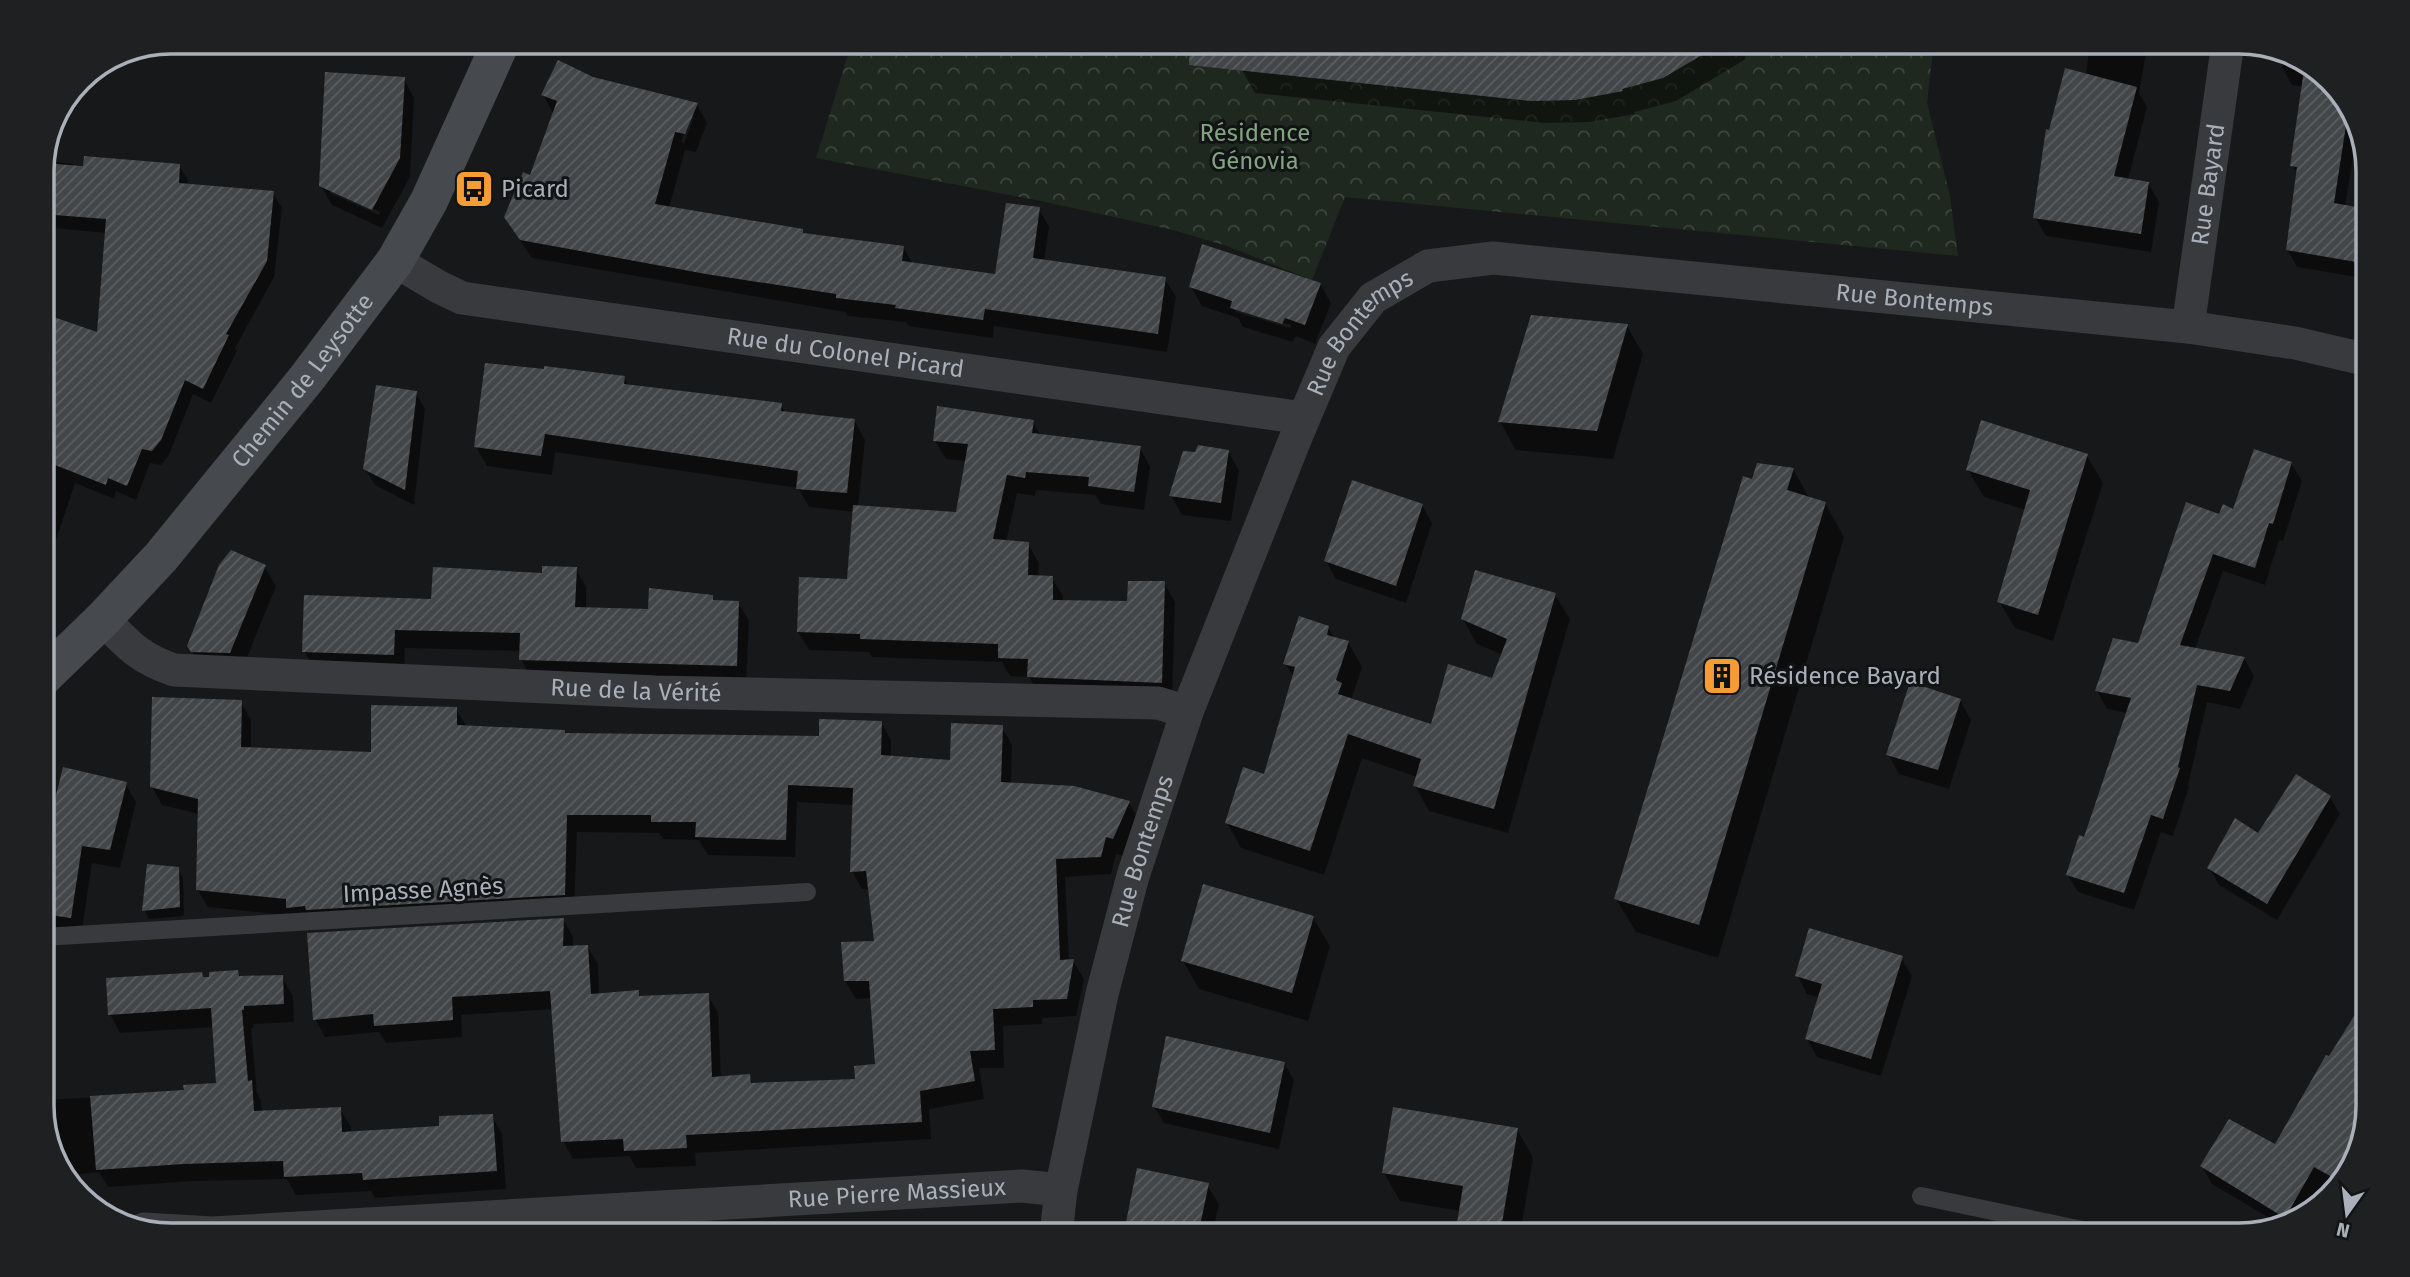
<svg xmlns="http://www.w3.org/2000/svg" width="2410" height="1277" font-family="'Fira Sans',sans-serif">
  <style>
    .forest { fill: url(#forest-crowns) }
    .shadow { fill: #0007; fill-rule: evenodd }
    .building { fill: url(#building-hatch) }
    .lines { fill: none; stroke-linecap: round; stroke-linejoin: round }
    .lane { stroke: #383a3e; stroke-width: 18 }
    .street { stroke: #383a3e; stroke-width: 33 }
    .secondary { stroke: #46494e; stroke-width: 38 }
    .labels { text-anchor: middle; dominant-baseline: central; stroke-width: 6; stroke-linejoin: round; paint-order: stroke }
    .park-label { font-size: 24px; fill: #83a480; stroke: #121314 }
    .street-label { font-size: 24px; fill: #a9b0b9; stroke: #121314 }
    .poi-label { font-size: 24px; fill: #a9b0b9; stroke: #121314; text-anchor: start }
    .rim { fill: none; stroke: #a9b0b9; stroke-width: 3.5 }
  </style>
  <defs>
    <pattern id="forest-crowns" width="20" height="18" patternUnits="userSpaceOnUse" patternTransform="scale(1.75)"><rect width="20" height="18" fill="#1f281f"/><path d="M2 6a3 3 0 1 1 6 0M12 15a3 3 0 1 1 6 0" fill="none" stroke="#3d453d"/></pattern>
    <pattern id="building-hatch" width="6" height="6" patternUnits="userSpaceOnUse" patternTransform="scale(1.75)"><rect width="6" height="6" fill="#434649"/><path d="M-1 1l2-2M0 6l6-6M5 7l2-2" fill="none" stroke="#5b5e61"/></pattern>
  </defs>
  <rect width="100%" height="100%" fill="#171819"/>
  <!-- forest -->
  <path class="forest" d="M852,42H1934L1927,103L1950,196L1958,256L1345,197L1312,280L1227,246L1173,230L1041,201L816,158Z"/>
  <!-- shadow -->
  <path class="shadow" d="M1245,42H1763L1744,60L1676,101L1634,112L1635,114L1589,122L1545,123L1255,93L1242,70Z
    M2090,42H2148L2139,93L2147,107L2128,180L2148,183L2159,202L2151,252L2046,236L2035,217L2050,132L2086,75Z
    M2284,53L2296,55L2346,100L2357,132L2345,207L2368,211V279L2297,267L2287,249L2298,175L2292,165L2304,87L2292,85L2282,67Z
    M404,79L414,98L410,177L382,228L332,205L321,186ZM330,189L380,212L379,215L330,193Z
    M592,79L697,105L707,123L696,152L685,150L669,208L802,230L805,235L903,247L913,264L997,276L1039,209L1049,227L1044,261L1165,279L1176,297L1167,352L994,326L993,338L908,326L906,322L848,316L845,312L532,258L517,236L531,177L553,113L543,95ZM691,117H694L684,143L681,142Z
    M43,160L85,166L179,165L188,180L187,185L273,193L282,208L274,277L235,348L237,351L211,403L193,394L169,455L161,465L150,463L136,500L116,491L114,499L75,483L42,582V315L98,335L107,233L42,227Z
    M1320,284L1331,303L1315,344L1296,336L1293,342L1243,327L1238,318L1202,306L1191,287ZM1236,308L1291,325L1290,328L1236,312Z
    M1627,326L1643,354L1613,459L1516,450L1500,422Z
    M624,377L629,387L781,405L786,414L854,420L865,440L858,507L958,514L967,461L946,459L935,441L1033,422L1041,436L1140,448L1150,467L1144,510L1101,504L1095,495L1036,490L1035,496L1017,493L1006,542L1028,544L1039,563L1038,577L1052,578L1063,596V602L1129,603L1164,583L1175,602L1172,701L1040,695L1029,677L1010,676L1002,662L872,657L869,652L809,650L798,632L849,580L854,512L809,507L798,488L555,452L552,475L487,466L476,447Z
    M416,393L425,409L414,505L375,485L365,469Z
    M1228,451L1239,471L1231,521L1182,515L1171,496Z
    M2087,456L2103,483L2053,641L2015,628L1999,601L2026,510L1984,497L1968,470Z
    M2291,463L2302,481L2283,541L2279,540L2265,585L2223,571L2195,649L2244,658L2254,676L2240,709L2207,702L2188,785L2189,787L2173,836L2161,832L2134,910L2078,892L2067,874L2085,839L2128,713L2107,709L2097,691L2139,645L2220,517L2234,512Z
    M1793,469L1810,499L1825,503L1844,537L1718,958L1636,932L1616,899L1753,481Z
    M1422,505L1432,523L1406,603L1336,579L1326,561Z
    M265,567L276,586L241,672L200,666L189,646Z
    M576,569L586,587V609L650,610L712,597L715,602L738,603L749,621L746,684L531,678L521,659V651L405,648L404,673L315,670L304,651L433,601Z
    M1555,595L1570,619L1508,833L1429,811L1415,786L1417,777L1362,758L1324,875L1241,848L1227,823L1265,776L1294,678L1285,663L1328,627L1335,639L1348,642L1362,667L1351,700L1432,726L1493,680L1503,655L1477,644L1463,619Z
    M1960,700L1971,720L1949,789L1899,774L1888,754Z
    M241,702L251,720V749L373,753L456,709L467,727L566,734L820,738L881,722L891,740V757L952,762L1002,727L1012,745L1011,784L1129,803L1139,820L1123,856L1116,854L1111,874L1065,877L1069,961H1073L1084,979L1076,1016L1042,1018V1024L1003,1026L1004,1068H979L984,1099L929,1109L931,1139L695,1153L696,1166L636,1168L629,1156L573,1159L563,1141L553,1009L461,1015L462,1037L386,1043L379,1032L325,1037L315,1019L563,919L573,937V947L587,946L598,964L599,995L638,992L641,997L708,995L718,1013L721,1078L749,1076L754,1085L857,1080L877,1066L872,998L856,999L845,981L876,942L870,889H862L852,871L854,805L797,802L795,857L708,855L699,840L663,839L659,833L577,832L574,912L293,916L208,907L197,889L199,814L162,805L152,787Z
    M125,783L136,802L120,868L92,863L81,936L42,929V859Z
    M2330,797L2340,814L2277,920L2219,885L2209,868L2259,835Z
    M178,869L183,878L184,916L149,919L144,910Z
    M1313,918L1330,946L1308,1021L1199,989L1183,961Z
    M1901,958L1912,976L1881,1076L1817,1057L1807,1039L1820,998L1807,994L1797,975Z
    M237,971L241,978L282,977L293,996L294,1022L253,1024L254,1028H251L257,1093L261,1101L262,1112L340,1109L351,1127V1134L441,1128L492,1116L502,1134L506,1189L375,1198L371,1191L296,1195L287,1179L194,1181L108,1187L99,1172L63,1176L42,1115V1073L45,1100L185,1092L218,1085L214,1027L120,1033L110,1014L201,974L204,979Z
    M2330,1058L2368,1106L2355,1163L2333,1188L2324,1183L2306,1215L2278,1223L2212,1184L2202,1166L2275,1147Z
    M1284,1063L1294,1080L1279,1149L1164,1123L1154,1107Z
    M1517,1129L1533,1158L1520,1235H1462L1458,1229L1461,1211L1400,1201L1384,1173Z
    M1207,1185L1219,1204L1212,1235H1131L1127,1227Z"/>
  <!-- building -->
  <path class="building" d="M1190,42H1724L1663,78L1622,89L1623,91L1575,100L1531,101L1189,65Z
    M558,60L593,77L698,103L685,134L675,132L655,204L803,229V233L904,246L902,261L995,274L1006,203L1040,207L1033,258L1166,277L1158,334L985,309L983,320L895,308L896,305L836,298V294L706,274L520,240L504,217L523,172L530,175L557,101L541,95Z
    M2305,63L2346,100L2349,106L2334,203L2368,209V264L2286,250L2297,167L2290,166Z
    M2065,68L2137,87L2114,176L2149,182L2141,234L2033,218L2046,129L2049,130Z
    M325,72L405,77L400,158L372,210L319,186Z
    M84,156L180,164L179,183L274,191L267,261L226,334L229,335L203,389L185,380L161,440L152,451L142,449L127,486L108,478L106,485L42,460V313L97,332L106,219L42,214V163L83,166Z
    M1202,244L1321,283L1305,325L1285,318L1282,324L1230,308L1232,301L1189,287Z
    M1531,315L1628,324L1597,431L1498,422Z
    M485,363L544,369V366L625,376L624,384L782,403L781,411L855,419L847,493L796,489L798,471L545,434L541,456L474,447Z
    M376,385L417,391L405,490L363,469Z
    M937,406L1034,420L1032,433L1141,446L1134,492L1088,486L1089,477L1026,472L1025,478L1007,475L993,539L1029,542L1028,575L1053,576V600L1127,601L1128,581H1165L1162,683L1027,677L1028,659L998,658V644L860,639V634L797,632L799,577L847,579L853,505L956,512L968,444L933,441Z
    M1981,420L2088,454L2038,615L1997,602L2030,490L1966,470Z
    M1198,445L1229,450L1221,503L1169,496L1183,451L1195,452Z
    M2254,449L2292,462L2273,524L2269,523L2255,568L2213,554L2180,645L2245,657L2230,691L2197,685L2178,767L2180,768L2163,819L2151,815L2124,893L2066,875L2079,835L2084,837L2131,698L2095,691L2113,638L2138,643L2186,502L2219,514L2223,504L2233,509Z
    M1757,463L1794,468L1787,490L1826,502L1699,925L1614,899L1743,476L1752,479Z
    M1352,480L1423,504L1396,586L1324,561Z
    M231,550L266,565L230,653L191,652L187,646L219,565Z
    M542,566L577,567L575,607L648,609L649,588L713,595V600L739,601L737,666L519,660L520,633L395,630L394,655L302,652L304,595L431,599L433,567L542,573Z
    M1475,570L1556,593L1494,809L1413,786L1421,759L1348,734L1310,851L1225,823L1243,767L1264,774L1295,667L1283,664L1299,616L1329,626L1327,635L1349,641L1336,680L1342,683L1338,694L1431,724L1448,664L1492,678L1507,639L1461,619Z
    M1910,682L1961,699L1938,770L1886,755Z
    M152,697L242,700L241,747L371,752V705L457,707V725L565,730V733L819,736V719L882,721L881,755L950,760L951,723L1003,725L1001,782L1074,786L1130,801L1113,839L1106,837L1101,857L1056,859L1060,960L1074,959L1067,999L1033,1000V1007L993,1009L995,1050L970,1051L975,1081L920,1091L922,1122L686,1135L687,1148L624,1151L623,1139L561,1142L550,991L452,997L453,1020L374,1026L373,1014L313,1020L307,933L564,918L563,946L588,945L591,994L639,990V996L709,993L712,1077L750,1074L751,1083L855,1079L854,1066L875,1064L869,981H844L841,942L874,941L866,871L850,872L853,788L788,785L786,840L695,837L696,822H651V815H567L565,895L306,910L305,906L286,908V899L196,890L198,799L150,787Z
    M63,767L127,782L110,850L82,846L71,918L42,914V852Z
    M2296,774L2331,796L2267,904L2207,868L2235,818L2258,833Z
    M147,864L179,867L180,907L142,911Z
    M1203,884L1314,916L1292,993L1181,961Z
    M1809,928L1903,956L1871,1059L1805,1039L1822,984L1795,976Z
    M238,970L239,976L283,975L284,1004L244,1006V1010H242L248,1081L252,1080L254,1111L341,1107L342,1132L439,1126V1116L493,1114L497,1171L363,1180L362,1173L284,1177L283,1161L183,1164L96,1170L90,1096L184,1090L183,1085L216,1083L211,1008L108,1015L106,978L202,972L203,977H209V972Z
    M2368,994V1106L2365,1120L2332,1177L2314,1167L2285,1218L2200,1166L2229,1119L2275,1144L2326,1055L2329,1056Z
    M1166,1036L1285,1062L1270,1133L1152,1107Z
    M1393,1107L1518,1128L1500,1235L1456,1229L1463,1186L1382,1173Z
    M1137,1168L1209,1183L1198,1235L1125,1227Z"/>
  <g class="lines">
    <!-- lane -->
    <path class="lane" d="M42,937L807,892
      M1921,1196L2106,1235"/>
    <!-- street -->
    <g class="street">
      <path id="s1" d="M395,261L439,287L462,298L1303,418"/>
      <path id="s2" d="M2188,327L2228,42"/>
      <path id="s3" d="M103,619C128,645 139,658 174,670L656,692L1158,703L1187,712"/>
      <path id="s4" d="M144,1229L212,1233L1022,1186L1061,1190"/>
      <path id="s5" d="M1056,1235L1061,1190L1102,994L1133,876L1187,712L1296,437L1334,347L1373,298L1428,266L1493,258L2188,327L2295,343L2368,360"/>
    </g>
    <!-- secondary -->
    <path class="secondary" id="s6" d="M42,678L103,619L161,557L307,378L395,261L429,201L501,42"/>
  </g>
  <!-- icons -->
  <defs>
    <g id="bus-square" transform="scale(2.0125)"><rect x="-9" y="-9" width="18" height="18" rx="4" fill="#f49c35" stroke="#121314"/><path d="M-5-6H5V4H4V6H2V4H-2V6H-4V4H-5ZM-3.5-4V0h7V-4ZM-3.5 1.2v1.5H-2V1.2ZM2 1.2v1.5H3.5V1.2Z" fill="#111"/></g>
    <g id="building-square" transform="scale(2.0125)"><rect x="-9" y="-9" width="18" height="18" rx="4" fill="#f49c35" stroke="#121314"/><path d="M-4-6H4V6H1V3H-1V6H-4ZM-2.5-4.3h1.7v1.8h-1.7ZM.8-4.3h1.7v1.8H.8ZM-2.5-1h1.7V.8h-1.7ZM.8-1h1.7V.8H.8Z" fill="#111"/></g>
  </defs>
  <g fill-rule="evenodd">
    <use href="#bus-square" x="474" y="189"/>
    <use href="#building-square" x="1722" y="676"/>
  </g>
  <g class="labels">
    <!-- park labels -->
    <g class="park-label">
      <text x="1255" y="133">Résidence<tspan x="1255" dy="28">Génovia</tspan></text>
    </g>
    <!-- street labels -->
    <g class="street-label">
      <text stroke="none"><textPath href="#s2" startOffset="144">Rue Bayard</textPath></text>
      <text stroke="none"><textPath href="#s5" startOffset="1549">Rue Bontemps</textPath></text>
      <text stroke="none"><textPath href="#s5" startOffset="961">Rue Bontemps</textPath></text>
      <text stroke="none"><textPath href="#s1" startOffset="464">Rue du Colonel Picard</textPath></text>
      <text stroke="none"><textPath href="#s6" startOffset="396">Chemin de Leysotte</textPath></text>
      <text stroke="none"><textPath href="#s3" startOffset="551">Rue de la Vérité</textPath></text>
      <text stroke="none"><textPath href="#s5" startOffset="394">Rue Bontemps</textPath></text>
      <text transform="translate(423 890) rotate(-3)">Impasse Agnès</text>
      <text stroke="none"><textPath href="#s4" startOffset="754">Rue Pierre Massieux</textPath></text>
    </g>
    <!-- poi labels -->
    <g class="poi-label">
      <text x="501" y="189">Picard</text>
      <text x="1749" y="676">Résidence Bayard</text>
    </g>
  </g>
  <!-- crop -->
  <path d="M0 0H2410V1277H0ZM171 54H2239A117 117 0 0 1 2356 171V1106A117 117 0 0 1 2239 1223H171A117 117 0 0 1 54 1106V171A117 117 0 0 1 171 54Z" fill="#1e2021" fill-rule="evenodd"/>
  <path class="rim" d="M171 54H2239A117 117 0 0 1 2356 171V1106A117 117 0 0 1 2239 1223H171A117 117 0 0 1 54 1106V171A117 117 0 0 1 171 54Z"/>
  <!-- north arrow -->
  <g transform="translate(2347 1214) rotate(194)" stroke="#121314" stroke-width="5" paint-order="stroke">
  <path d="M0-5L12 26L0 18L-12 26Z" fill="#a9b0b9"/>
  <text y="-10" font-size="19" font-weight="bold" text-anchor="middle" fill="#a9b0b9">N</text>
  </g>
</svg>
